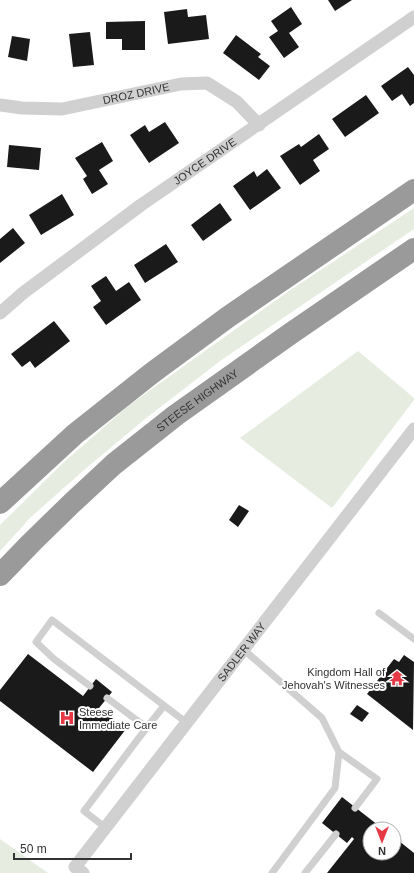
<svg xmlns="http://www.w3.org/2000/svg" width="414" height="873" font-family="Helvetica,sans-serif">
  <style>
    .green { fill: #e6ecdf }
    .building { fill: #1a1a1a }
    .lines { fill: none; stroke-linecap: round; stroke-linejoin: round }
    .lane { stroke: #d0d0d0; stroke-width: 7 }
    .street { stroke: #d0d0d0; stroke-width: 13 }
    .highway { stroke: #9a9a9a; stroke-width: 22 }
    .labels { text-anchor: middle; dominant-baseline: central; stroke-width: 4; stroke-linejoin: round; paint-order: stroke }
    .street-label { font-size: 11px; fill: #333; stroke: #fff }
    .poi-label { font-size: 11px; fill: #333; stroke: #fff; text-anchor: end }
  </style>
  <rect width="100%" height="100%" fill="#fff"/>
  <!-- green -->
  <path class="green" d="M414,208V229L220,361L145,419L84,470L31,517L0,551V525L64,462L128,406L286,293Z
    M358,351L414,398V400L332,508L240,438Z
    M0,839L48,873H0Z"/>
  <!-- building -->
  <path class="building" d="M328,0H352L335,11Z
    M291,7L302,24L289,33L299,47L284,58L269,37L278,31L271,21Z
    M187,9L188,17L206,15L209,39L168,44L164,12Z
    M145,21V50H122V39H106V22Z
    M90,32L94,65L73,67L69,34Z
    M236,35L261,54L258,57L270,66L259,80L223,53Z
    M12,36L30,39L27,61L8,57Z
    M408,67L414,75V103L410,106L402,94L392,101L381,86Z
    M366,95L379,113L345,137L332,119Z
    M165,122L179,143L149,163L130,135L145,125L149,132Z
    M319,134L329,149L313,160L320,171L300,185L280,156L299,144L301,147Z
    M102,142L113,161L99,170L108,184L92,194L83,179L87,176L75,158Z
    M9,145L41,148L39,170L7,167Z
    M267,169L281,188L250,210L233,186L254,171L257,177Z
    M62,194L74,215L41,235L29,215Z
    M220,203L232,220L203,241L191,225Z
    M13,228L25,243L0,263V239Z
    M166,244L178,262L145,283L134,265Z
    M106,276L116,291L129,282L141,300L106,325L93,307L101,301L91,286Z
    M54,321L70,341L35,368L30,361L22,367L11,354Z
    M239,505L249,511L238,527L229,520Z
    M28,654L83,696L96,679L112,692L99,708L126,729L93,772L0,701V690Z
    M404,655L414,662L413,730L367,694L394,659L399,662Z
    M357,705L369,713L362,722L350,714Z
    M342,797L383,829H370V853H394V837L414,853V873H327L354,839L352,837L347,843L322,823Z"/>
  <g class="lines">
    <!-- lane -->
    <path class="lane" d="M379,613L414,639
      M244,650L322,718L339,752L335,788L272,873
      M90,686L54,659L36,642L52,620L187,723
      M107,698L146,727
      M339,752L377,779L355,808
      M106,828L84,811C111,776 136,740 164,706
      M305,873L336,834"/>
    <!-- street -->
    <g class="street">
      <path id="s1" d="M0,105L22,108L62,109L181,84L207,83L237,102L259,125"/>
      <path id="s2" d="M0,313L23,293L141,205L414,17"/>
      <path id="s3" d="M83,873L75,867L414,429"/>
    </g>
    <!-- highway -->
    <g class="highway">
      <path d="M0,503L75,434L152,373L228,317L414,190"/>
      <path id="s4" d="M0,575L31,543L72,503L114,464L176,415L290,334L414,249"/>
    </g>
  </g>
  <!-- icons -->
  <defs>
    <g id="temple-bare" transform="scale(1.2)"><path d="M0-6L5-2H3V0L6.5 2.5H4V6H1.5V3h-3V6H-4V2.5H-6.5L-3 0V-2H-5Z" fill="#e63946" stroke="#fff" stroke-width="2.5" paint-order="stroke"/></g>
    <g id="hospital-bare" transform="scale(1.2)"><path d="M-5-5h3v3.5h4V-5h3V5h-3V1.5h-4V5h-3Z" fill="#e63946" stroke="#fff" stroke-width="2.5" paint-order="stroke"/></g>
  </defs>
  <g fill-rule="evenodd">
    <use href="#temple-bare" x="397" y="678"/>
    <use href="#hospital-bare" x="67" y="718"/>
  </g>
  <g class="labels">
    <!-- street labels -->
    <g class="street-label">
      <text stroke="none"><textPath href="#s1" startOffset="138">DROZ DRIVE</textPath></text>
      <text stroke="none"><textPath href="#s2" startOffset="255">JOYCE DRIVE</textPath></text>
      <text stroke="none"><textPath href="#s4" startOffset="264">STEESE HIGHWAY</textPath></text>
      <text stroke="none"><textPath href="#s3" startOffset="282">SADLER WAY</textPath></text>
    </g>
    <!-- poi labels -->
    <g class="poi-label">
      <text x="385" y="672">Kingdom Hall of<tspan x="385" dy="13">Jehovah's Witnesses</tspan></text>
      <text x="79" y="712" text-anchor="start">Steese<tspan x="79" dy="13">Immediate Care</tspan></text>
    </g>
  </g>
  <!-- north arrow -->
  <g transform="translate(382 841) rotate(180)"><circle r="19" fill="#ffffff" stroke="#adadad"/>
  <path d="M0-3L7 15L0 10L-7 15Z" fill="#e63946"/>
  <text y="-6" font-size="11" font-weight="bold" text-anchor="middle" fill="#333333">N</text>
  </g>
  <!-- scale -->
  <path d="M14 853v6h117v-6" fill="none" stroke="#333333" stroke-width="2"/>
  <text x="20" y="853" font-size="12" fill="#333333" stroke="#ffffff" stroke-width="3" paint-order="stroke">50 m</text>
</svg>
